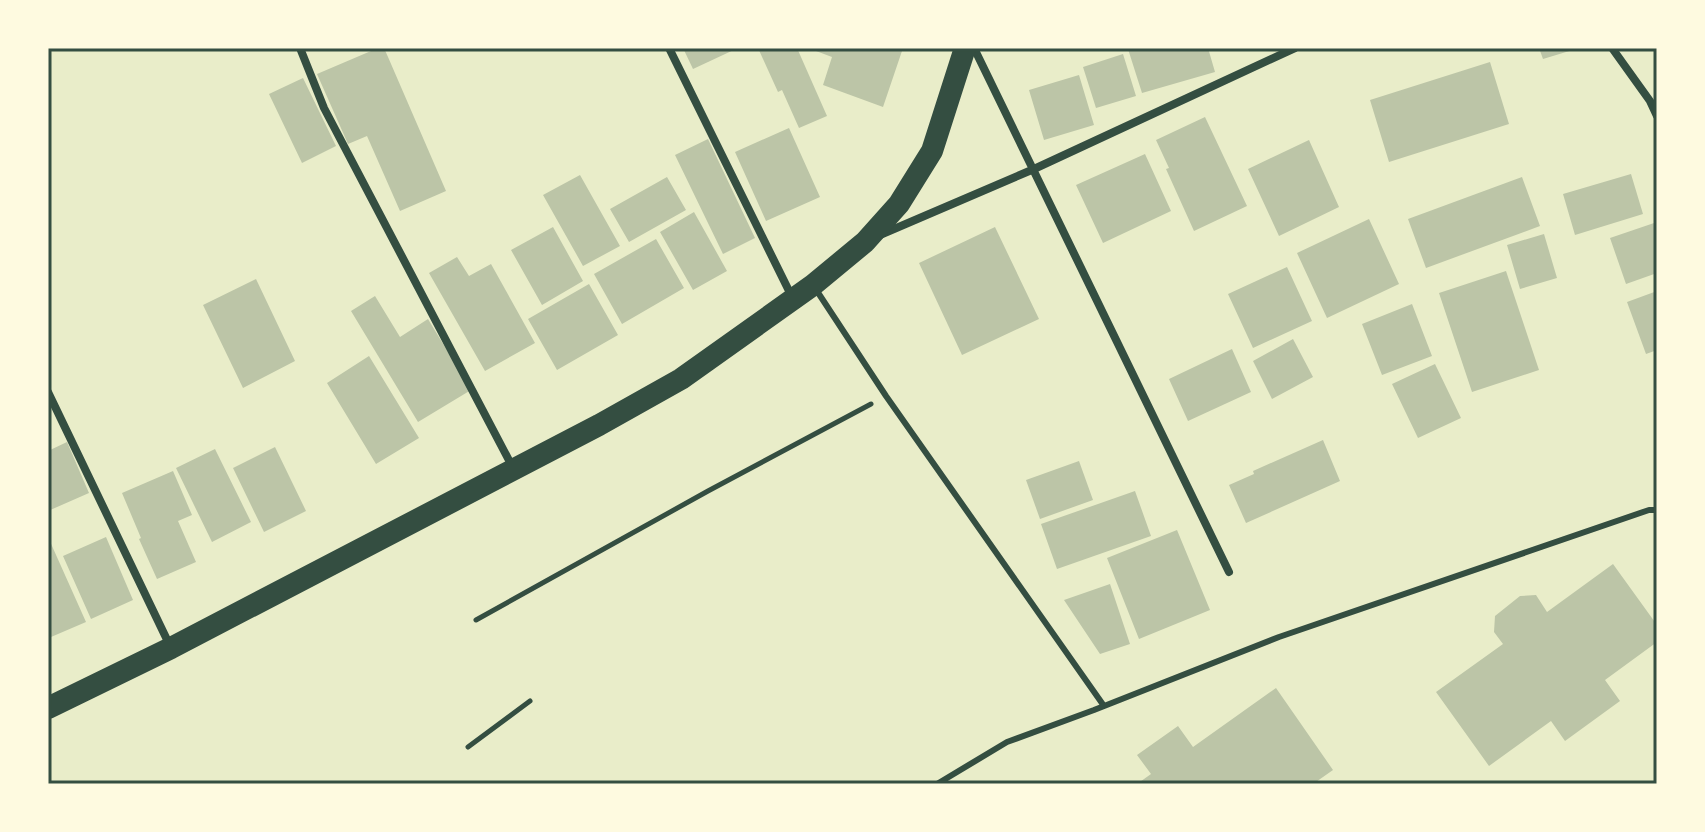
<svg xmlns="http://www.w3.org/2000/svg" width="1705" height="832" font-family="Poppins,sans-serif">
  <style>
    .building { fill: #bcc5a7 }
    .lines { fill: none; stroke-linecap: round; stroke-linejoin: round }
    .path { stroke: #344e41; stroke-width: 5 }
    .service { stroke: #344e41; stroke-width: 6 }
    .minor { stroke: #344e41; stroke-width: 8 }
    .trunk { stroke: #344e41; stroke-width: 22 }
    .neatline { fill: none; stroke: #344e41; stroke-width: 3 }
  </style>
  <rect width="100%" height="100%" fill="#e9edc9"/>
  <!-- building -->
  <path class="building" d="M378,48H384L388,57L446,191L400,211L367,136L348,144L317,74Z
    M683,48H738L693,69Z
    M758,48H797L827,116L799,128L782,90L778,92Z
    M808,48H903L883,107L823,85L832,57Z
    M1132,48H1208L1215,72L1142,93L1128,49Z
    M1539,48H1576V49L1543,59Z
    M1123,54L1136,96L1096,108L1083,67Z
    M1490,62L1509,124L1389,162L1370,100Z
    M1079,75L1094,125L1044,140L1029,90Z
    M303,78L336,146L302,163L269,94Z
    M1205,117L1247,206L1194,231L1166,169L1169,168L1156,140Z
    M789,128L820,197L766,221L735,152Z
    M708,139L755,238L723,254L675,155Z
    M1309,140L1339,207L1279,236L1248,169Z
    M1145,154L1171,211L1103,243L1076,185Z
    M1631,174L1643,214L1575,235L1563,194Z
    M580,175L620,246L583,266L543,195Z
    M667,177L686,210L629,242L610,209Z
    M1522,177L1540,226L1426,268L1408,219Z
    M694,212L727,271L693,290L660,232Z
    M1369,219L1399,284L1327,318L1297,253Z
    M1657,222V273L1626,284L1610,238Z
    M553,227L583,281L542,305L511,250Z
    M995,227L1039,319L962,355L919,263Z
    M1544,234L1557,278L1520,289L1507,245Z
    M656,239L684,288L622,324L594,274Z
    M457,257L469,276L491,264L535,343L485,371L429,273Z
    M1287,267L1312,321L1253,348L1228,294Z
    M1506,271L1539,370L1472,392L1439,293Z
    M256,279L295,361L243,388L203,305Z
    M589,284L618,335L557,370L528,319Z
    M1657,291V350L1646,354L1627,302Z
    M375,296L400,337L428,319L471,390L418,422L351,311Z
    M1412,304L1432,356L1382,375L1362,324Z
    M1293,339L1313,377L1272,399L1253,361Z
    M1232,349L1251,392L1188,421L1169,379Z
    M369,356L419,438L376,464L327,383Z
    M1435,364L1461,418L1418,438L1392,384Z
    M1323,440L1340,481L1246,523L1229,485L1254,474L1253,471Z
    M67,442L89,493L48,511V451Z
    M275,447L306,511L264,532L233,468Z
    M215,449L251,522L212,542L176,468Z
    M1079,461L1093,500L1040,519L1026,480Z
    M173,471L192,515L178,521L196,562L157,579L139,539L141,538L122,493Z
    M1135,491L1151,536L1057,569L1041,524Z
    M1177,530L1210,610L1139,639L1107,558Z
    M48,537L86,622L51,637L48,629Z
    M106,537L133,600L91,619L63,556Z
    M1613,564L1657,625V642L1605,680L1620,701L1565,741L1551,721L1489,766L1436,692L1503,644L1494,632L1495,616L1520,596L1536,595L1547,612Z
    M1110,584L1130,644L1100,654L1064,600Z
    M1276,688L1333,770L1313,784H1137L1151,774L1137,755L1178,726L1193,747Z"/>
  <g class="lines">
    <!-- path -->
    <path class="path" d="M476,620L708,491L871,404
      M468,747L530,701"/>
    <!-- service -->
    <path class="service" d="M815,288L886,396L1104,706
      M937,784L1007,742L1094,710L1279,637L1649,510H1657"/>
    <!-- minor -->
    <path class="minor" d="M300,48L324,108L513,468
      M669,48L793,299
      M974,48L1229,572
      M1612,48L1650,101L1657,116
      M880,235L1034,169L1295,48
      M48,392L171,648"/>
    <!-- trunk -->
    <path class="trunk" d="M48,708L171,648L599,425L681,379L813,285L865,242L899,204L932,151L965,48"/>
  </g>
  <!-- border -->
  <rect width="1705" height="832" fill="none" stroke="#fefae0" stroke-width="100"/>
  <rect x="50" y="50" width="1605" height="732" class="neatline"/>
</svg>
